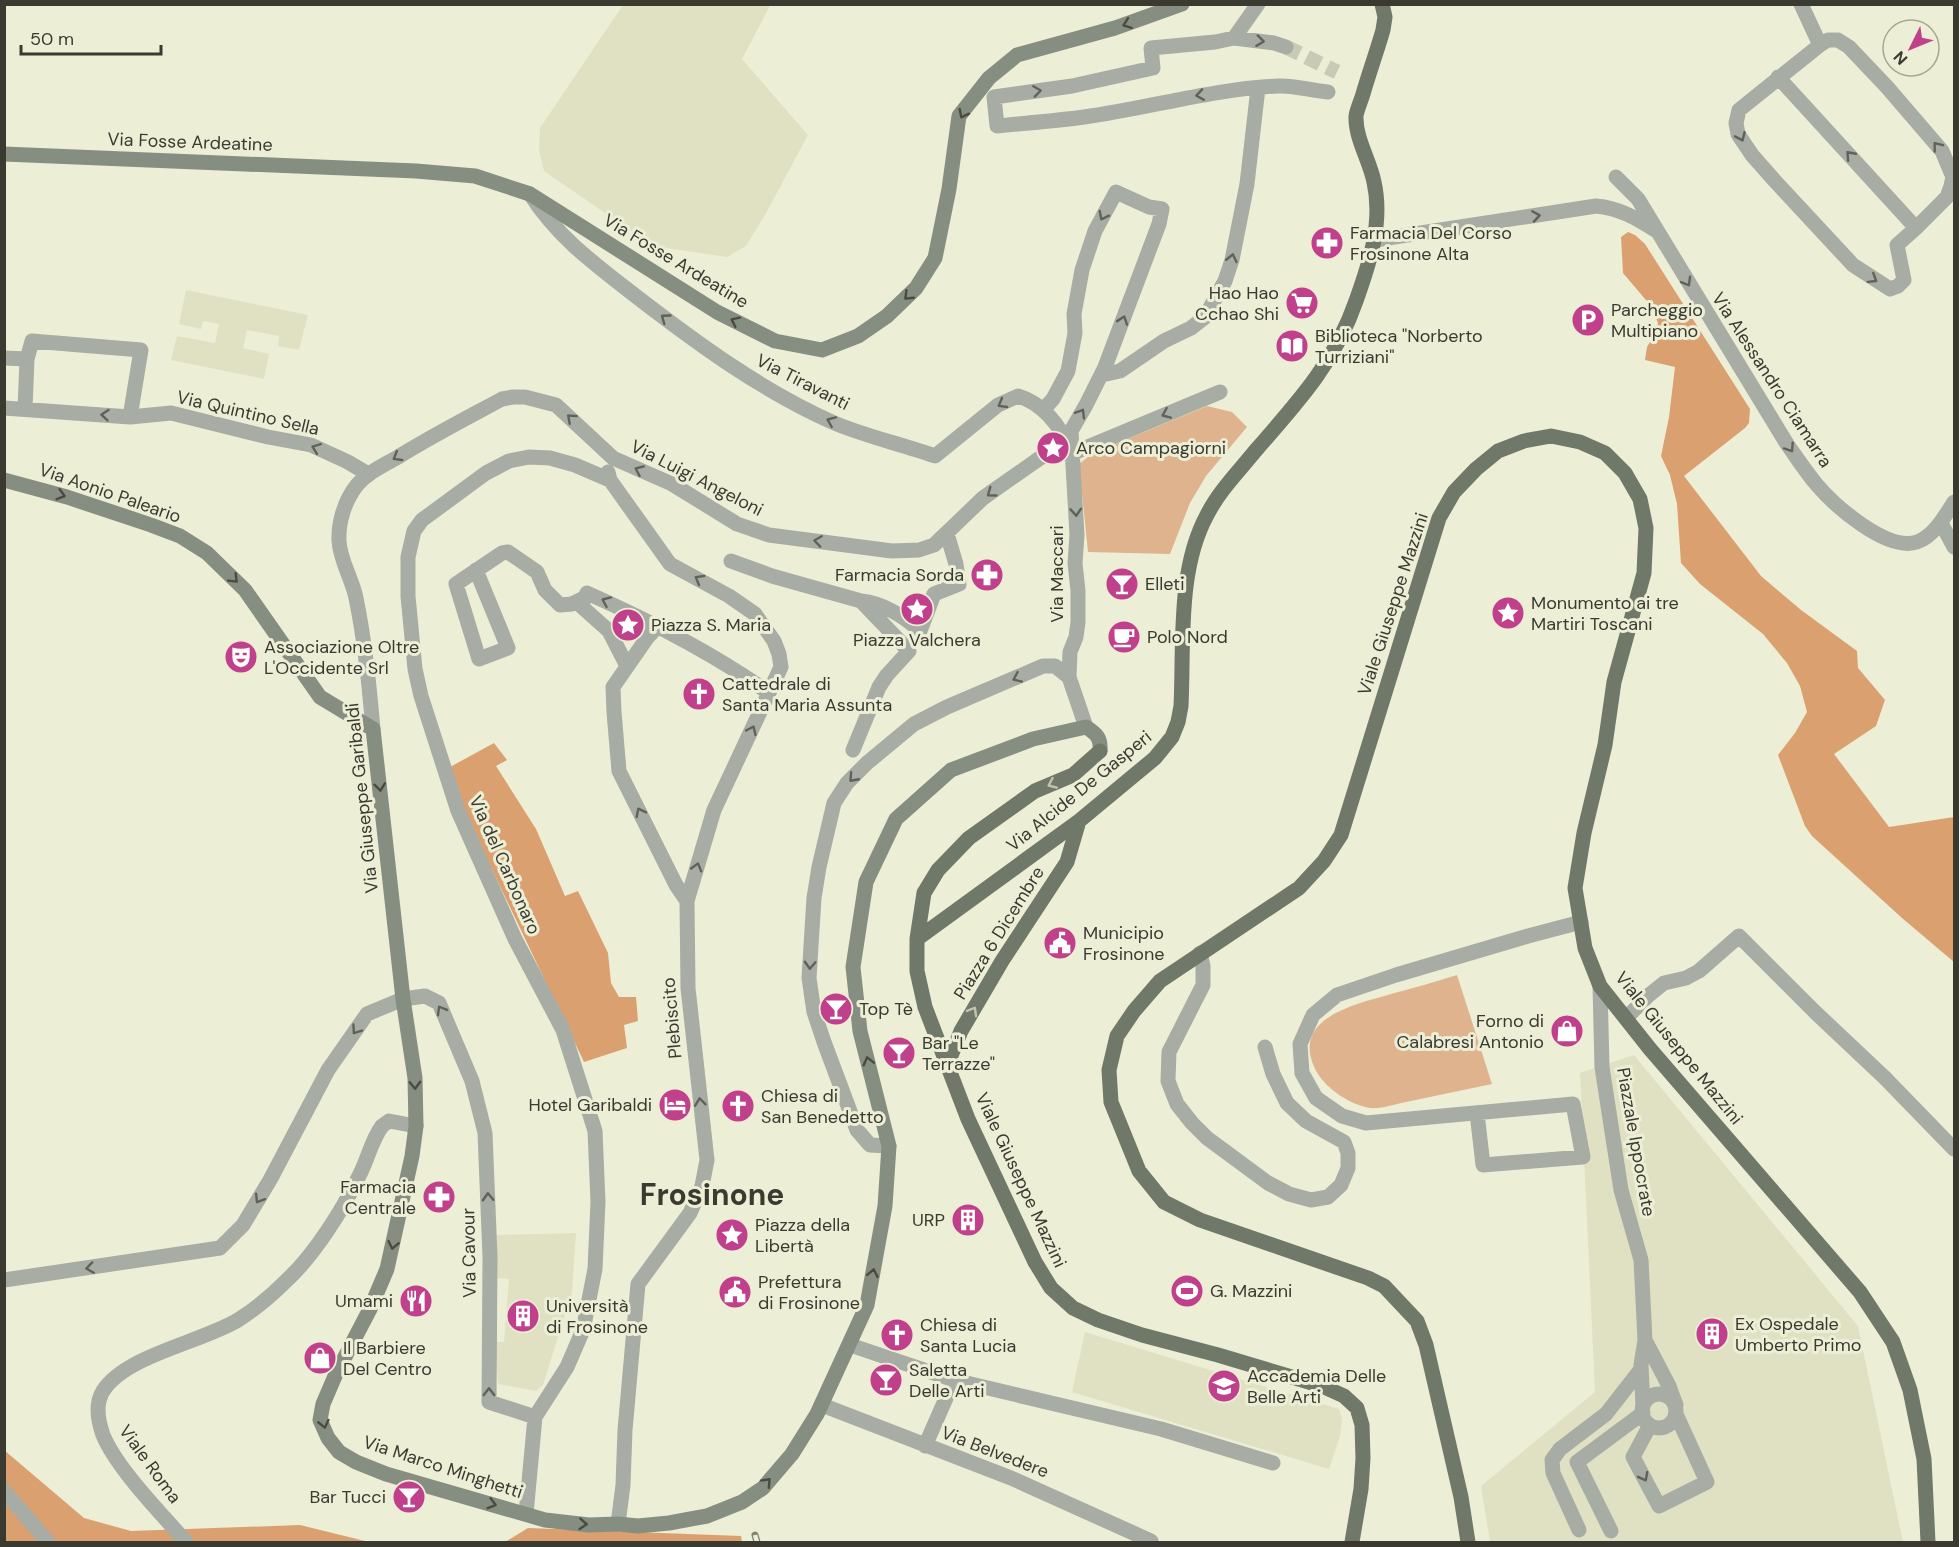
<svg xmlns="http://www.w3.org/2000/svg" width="1959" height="1547" font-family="'DM Sans',sans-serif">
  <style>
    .built { fill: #e0e1c3 }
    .green { fill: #e0b38f }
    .forest { fill: #daa070 }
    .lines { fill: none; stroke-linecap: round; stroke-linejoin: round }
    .minor-tunnel { stroke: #c9cab5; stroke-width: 15; stroke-dasharray: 15 8; stroke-linecap: butt }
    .minor { stroke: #a7ada4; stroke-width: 15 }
    .tertiary { stroke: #a7ada4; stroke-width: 15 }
    .secondary { stroke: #868e81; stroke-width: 15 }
    .primary { stroke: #6f7869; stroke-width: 15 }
    .rail-casing { stroke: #828273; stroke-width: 7 }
    .rail { stroke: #edeed6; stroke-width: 4.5; stroke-dasharray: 14; stroke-linecap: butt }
    .oneway { stroke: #494b41 }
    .oneway2 { stroke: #606259 }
    .oneway3 { stroke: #c1c5b0 }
    .labels { text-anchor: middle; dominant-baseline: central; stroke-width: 6; stroke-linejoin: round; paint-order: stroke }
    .street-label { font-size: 18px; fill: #3a3a31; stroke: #edeed6 }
    .poi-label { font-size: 18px; fill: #3a3a31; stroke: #edeed6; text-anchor: start }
    .town-label { font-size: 30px; font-weight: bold; fill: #3a3a31; stroke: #edeed6 }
  </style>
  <rect width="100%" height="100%" fill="#edeed6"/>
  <!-- built -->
  <path class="built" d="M771,4L742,59L808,135L765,215L746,246L727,257L653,246L544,171L539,150L540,128L623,5Z
    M186,290L308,315L299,350L278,346L279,336L247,330L243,348L269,354L264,379L171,360L177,336L215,343L219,324L203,321L201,329L179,324Z
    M1634,1055L1858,1326L1903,1542H1490L1481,1486L1595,1392L1580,1073Z
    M576,1233L572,1292L543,1385L536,1391L498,1384L495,1342H504L509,1279L496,1278V1235Z
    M1085,1332L1339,1409L1342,1418L1340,1436L1329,1469L1072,1392Z"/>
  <!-- green -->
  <path class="green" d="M1207,406L1232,412L1247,427L1206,476L1190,503L1170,554L1088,552L1079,464L1093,453Z
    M1457,975L1492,1084C1463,1090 1435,1096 1406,1102C1395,1104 1382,1109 1370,1108C1351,1105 1328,1090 1318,1074C1286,1019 1353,1005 1391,994C1413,988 1435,982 1457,975Z"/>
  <!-- forest -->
  <path class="forest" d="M1628,232L1635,235L1645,244L1750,409L1749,423L1745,428L1684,476L1761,576L1801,610L1857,651L1858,668L1885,700L1876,726L1834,754L1889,827L1954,817V962L1902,918L1812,836L1805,826L1778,755L1795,733L1807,712L1800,686L1787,663L1763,634L1700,584L1681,563L1677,504L1670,475L1661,456L1669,417L1675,367L1645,360L1647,347L1657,330L1658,323L1651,306L1623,273L1621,237Z
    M494,743L507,760L496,766L536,829L565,896L578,891L608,953L611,983L619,997H636L638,1021L624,1025L627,1048L584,1062L465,813L450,767Z
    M4,1450L84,1518L131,1531L300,1525L369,1542H5Z
    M528,1528L741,1536L742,1542H505Z"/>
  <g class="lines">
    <!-- minor-tunnel -->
    <path class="minor-tunnel" d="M1286,47L1337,72"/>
    <!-- minor -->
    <path class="minor" d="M1258,4L1234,38L1215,42L1151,48L1153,68L1072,86L994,97L997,126C1026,123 1055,121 1084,117C1149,108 1212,89 1278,86C1295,85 1311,91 1328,92
      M1234,38L1274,43L1286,47
      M1820,45L1828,40H1838L1849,47L1887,87L1942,151L1953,177L1951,186L1947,197L1916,228
      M1778,77L1916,228L1897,245L1904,280L1898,286L1890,289L1853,265L1774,180L1752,155L1738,134L1736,123L1739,110L1820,45L1801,4
      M530,194C558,238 596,265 637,297C698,344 761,390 832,422C864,436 901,444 935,456L998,405L1018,396C1042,403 1060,425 1069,448
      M4,358L27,359L25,409
      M27,359L32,341L141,350L130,417
      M1102,375L1120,371L1164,341L1191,328L1205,317L1225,281L1232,260L1247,184L1258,88
      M4,408L130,417L171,413L268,437L311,445L348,462L368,474
      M1043,410L1053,399L1068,371L1075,333L1074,314L1082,270L1095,231L1116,192L1149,207L1162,209L1159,224L1105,367L1086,405L1071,431L1077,535L1075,563L1078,591V622L1076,637L1070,652L1069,677L1086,727
      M608,472L610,480L670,564L729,596L755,614L774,641L779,654L781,667L714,810L687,901L688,988L707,1160L702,1186L690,1213L638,1284L625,1430L623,1485L618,1524
      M731,561L772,576L861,601C883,603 905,617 920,631L934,594L959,584L956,564L947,534
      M476,570L508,648L479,659L456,584L502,553L508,552L537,572L545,590L560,605L572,604L584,598
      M658,626L647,638L613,687L614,712L619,771L676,885L687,901
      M627,666L609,631L581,606L587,593C650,621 713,653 769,693
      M373,729C369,684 365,642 356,598C352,578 340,561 339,541C338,522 345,500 357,485C368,472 384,465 398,457C432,436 467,418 502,399L513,397H525L556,405L613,458L672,484L737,524L769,535L892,551L919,550L934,545L983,498L1040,458L1054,453L1071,454L1220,392
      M853,750L879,687L887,675L909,651L861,601
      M1200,953L1203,966V985L1169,1052L1168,1081L1177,1104L1192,1123L1207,1138L1268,1183L1289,1194L1311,1200L1328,1197L1341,1185L1348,1168V1153L1344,1142L1306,1121L1287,1103L1273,1074L1265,1047
      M1600,986L1602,1067L1621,1190L1641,1260L1645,1340
      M1626,1018L1649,995L1664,983L1686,978L1699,971L1739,936L1815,1012L1885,1078L1954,1149
      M1477,1113L1483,1165L1583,1157L1573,1104L1366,1123L1342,1116L1316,1098L1302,1073L1300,1044L1313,1015L1337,995L1396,975L1528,936L1581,922
      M889,1146L870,1145L857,1130L824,1042L814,1012L809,978L814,898L819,867L834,803L847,783L867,763L914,724L947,707L1043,666H1055L1069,677
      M4,1280L220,1248L243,1225L270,1180L328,1070L367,1014L403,999L425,996L439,1003L472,1081L485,1133L490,1257L489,1402L535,1417
      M850,1345L954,1380L1161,1429L1273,1463
      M1642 1411a17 17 0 1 1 34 0a17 17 0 1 1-34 0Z
      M822,1405L1011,1478L1151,1541
      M1643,1406L1641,1365L1645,1340L1669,1386L1676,1405
      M1650,1425L1633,1457L1659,1506L1707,1482L1676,1414
      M925,1446L954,1380
      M526,1514L535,1417L567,1367L583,1330L595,1269L598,1202L595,1131L563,1030L515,939L458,811L421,696L415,669L408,596V557L414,531L422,520L486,473L509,461L529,457L550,458L575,465L610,480
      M1579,1530L1553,1473L1552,1460L1560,1449L1606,1414L1641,1369
      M1611,1531L1577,1462L1643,1413"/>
    <!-- tertiary -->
    <path class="tertiary" d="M1616,177L1638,199L1787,444C1797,458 1806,472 1817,485C1835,506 1887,552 1917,542C1934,536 1945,516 1954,502
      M1375,240L1596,206C1619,208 1636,218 1655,230
      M1941,523L1954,547
      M4,1491L48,1542
      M186,1542C162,1514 117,1469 103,1435C98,1421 95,1404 103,1391C126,1355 202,1342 238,1320C254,1310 274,1293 287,1280C315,1254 343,1209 359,1176C368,1159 371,1141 382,1126L389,1121L416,1126"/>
    <!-- secondary -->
    <path class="secondary" d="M4,154L416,171L475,176L530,194L717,312L775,341L822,350L858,336L887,316L916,288L935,258L949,189L959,116L989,78L1017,55L1115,28L1182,4
      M4,480L67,497L151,525L180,536L207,553L245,590L320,697L373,729L403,999L415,1078L416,1126L412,1156L387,1269L370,1309L335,1376L323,1404L320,1420L328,1438L339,1452L356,1462L386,1474L545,1520L589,1525L618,1524L638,1526L669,1523L707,1516L742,1502L763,1488L792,1454L817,1414L867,1305L885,1206L889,1146L860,1031L853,967L866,882L896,819L951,770L1033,739L1086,727C1097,734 1101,738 1100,751"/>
    <!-- primary -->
    <path class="primary" d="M1100,751L1073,775L1035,791L969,838L938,870L924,893L917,939V971L925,1007L968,1119L1035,1262L1051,1288L1073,1308L1098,1320L1142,1335L1218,1355L1322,1386L1344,1396L1357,1408L1362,1425L1363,1458L1361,1489L1352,1542
      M917,939L1079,821L1155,758L1172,737L1178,722L1181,706C1184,645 1177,570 1207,515C1219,491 1239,471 1256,450C1298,402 1335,362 1356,301C1370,262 1383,222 1374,182C1370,161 1355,138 1356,116C1357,109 1361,101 1363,94C1369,73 1377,51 1383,30L1385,17L1382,4
      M948,1063L961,1031L1002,961L1067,862L1079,821
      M1468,1542L1461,1497L1426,1345L1417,1321L1384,1286L1368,1278L1200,1220L1164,1202L1139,1171L1111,1102L1109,1070L1117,1036L1134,1011L1160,981L1299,888L1324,861L1341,835L1439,518L1454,492L1476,469L1498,451L1524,441L1551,436L1580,442L1605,453L1625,473L1640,499L1646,528L1644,573L1614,682L1605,745L1584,833L1575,888L1585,948L1600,986L1650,1049L1860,1292L1893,1342L1910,1390L1924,1459L1928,1542"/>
    <!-- rail casing -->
    <g class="rail-casing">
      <path id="rail" d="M755,1535L757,1542"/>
    </g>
    <!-- rail -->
    <use href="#rail" class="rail"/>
  </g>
  <!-- one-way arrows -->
  <defs><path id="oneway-chevron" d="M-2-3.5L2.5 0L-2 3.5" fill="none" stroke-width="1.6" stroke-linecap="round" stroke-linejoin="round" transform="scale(1.5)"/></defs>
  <g class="oneway">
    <use href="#oneway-chevron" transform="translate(1127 24) rotate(160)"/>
    <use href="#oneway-chevron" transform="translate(963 114) rotate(117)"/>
    <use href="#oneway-chevron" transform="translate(908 296) rotate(136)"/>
    <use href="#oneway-chevron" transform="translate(735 321) rotate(-154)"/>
    <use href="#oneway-chevron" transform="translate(61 495) rotate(16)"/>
    <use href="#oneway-chevron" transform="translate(234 579) rotate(45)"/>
    <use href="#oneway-chevron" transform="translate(380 787) rotate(83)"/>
    <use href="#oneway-chevron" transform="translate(868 1061) rotate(-104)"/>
    <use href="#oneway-chevron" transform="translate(415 1085) rotate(88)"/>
    <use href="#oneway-chevron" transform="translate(393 1245) rotate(102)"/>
    <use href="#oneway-chevron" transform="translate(873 1273) rotate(-79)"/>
    <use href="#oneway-chevron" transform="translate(324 1424) rotate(77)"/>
    <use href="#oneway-chevron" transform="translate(767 1482) rotate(-47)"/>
    <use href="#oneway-chevron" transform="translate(492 1504) rotate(16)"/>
    <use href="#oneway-chevron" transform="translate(583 1524) rotate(4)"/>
  </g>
  <g class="oneway2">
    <use href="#oneway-chevron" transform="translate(1260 41) rotate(7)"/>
    <use href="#oneway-chevron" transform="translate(1037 91) rotate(-8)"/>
    <use href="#oneway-chevron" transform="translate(1200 95) rotate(171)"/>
    <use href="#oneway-chevron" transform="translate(1741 137) rotate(66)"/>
    <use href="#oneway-chevron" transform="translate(1937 146) rotate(-128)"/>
    <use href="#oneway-chevron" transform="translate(1850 155) rotate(-132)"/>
    <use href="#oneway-chevron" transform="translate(1103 216) rotate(117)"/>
    <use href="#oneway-chevron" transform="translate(1536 216) rotate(-9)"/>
    <use href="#oneway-chevron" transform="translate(1232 258) rotate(-77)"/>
    <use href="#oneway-chevron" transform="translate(1873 279) rotate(32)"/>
    <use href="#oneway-chevron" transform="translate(1687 282) rotate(60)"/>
    <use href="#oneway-chevron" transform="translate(665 318) rotate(-144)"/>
    <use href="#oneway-chevron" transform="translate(1123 320) rotate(-71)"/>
    <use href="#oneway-chevron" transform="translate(1002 404) rotate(150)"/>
    <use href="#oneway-chevron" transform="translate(1081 413) rotate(-59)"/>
    <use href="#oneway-chevron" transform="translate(1166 414) rotate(157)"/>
    <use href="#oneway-chevron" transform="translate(105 415) rotate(-175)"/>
    <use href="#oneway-chevron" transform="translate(571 418) rotate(-138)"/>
    <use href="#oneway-chevron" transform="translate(831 421) rotate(-157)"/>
    <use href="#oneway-chevron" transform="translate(316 448) rotate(-159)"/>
    <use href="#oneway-chevron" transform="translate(1790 448) rotate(56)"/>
    <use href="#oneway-chevron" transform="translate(397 457) rotate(149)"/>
    <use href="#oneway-chevron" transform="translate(639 470) rotate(-156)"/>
    <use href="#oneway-chevron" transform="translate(991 493) rotate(144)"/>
    <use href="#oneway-chevron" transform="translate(1076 512) rotate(86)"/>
    <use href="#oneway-chevron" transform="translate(818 541) rotate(-172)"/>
    <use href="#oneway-chevron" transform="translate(699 579) rotate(-150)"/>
    <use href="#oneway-chevron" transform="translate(606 601) rotate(-156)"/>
    <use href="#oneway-chevron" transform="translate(1017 678) rotate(156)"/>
    <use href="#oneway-chevron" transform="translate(752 730) rotate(-65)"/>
    <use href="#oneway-chevron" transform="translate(853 778) rotate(132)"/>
    <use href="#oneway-chevron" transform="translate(640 812) rotate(-117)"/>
    <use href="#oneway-chevron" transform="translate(697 867) rotate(-74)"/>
    <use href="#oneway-chevron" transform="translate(810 965) rotate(92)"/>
    <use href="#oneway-chevron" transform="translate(441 1010) rotate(-120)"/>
    <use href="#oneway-chevron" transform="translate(356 1030) rotate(125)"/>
    <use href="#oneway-chevron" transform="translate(700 1102) rotate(-97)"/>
    <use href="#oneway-chevron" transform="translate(488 1197) rotate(-92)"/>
    <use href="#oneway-chevron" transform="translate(259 1199) rotate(121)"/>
    <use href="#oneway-chevron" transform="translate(90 1268) rotate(172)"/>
    <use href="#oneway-chevron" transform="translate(489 1392) rotate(-90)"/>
    <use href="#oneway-chevron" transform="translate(1644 1477) rotate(62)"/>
  </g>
  <g class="oneway3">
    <use href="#oneway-chevron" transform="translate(1052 784) rotate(156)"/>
    <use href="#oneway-chevron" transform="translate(973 1011) rotate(-60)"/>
  </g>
  <!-- icons -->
  <defs>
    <g id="pharmacy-disc" transform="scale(1.725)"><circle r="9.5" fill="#c0408b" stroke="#edeed6"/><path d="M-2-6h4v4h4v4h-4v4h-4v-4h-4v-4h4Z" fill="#fff"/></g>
    <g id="supermarket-disc" transform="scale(1.725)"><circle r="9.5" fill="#c0408b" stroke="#edeed6"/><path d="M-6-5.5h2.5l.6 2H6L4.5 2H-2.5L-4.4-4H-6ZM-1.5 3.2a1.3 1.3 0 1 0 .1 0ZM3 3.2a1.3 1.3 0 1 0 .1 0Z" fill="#fff"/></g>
    <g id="parking-disc" transform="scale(1.725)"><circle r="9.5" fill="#c0408b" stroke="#edeed6"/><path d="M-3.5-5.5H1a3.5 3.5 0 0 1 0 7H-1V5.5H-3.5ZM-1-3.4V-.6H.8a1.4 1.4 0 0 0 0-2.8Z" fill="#fff"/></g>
    <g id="library-disc" transform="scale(1.725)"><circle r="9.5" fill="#c0408b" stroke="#edeed6"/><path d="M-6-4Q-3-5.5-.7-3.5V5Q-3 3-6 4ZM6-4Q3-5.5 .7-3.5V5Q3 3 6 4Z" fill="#fff"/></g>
    <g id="sight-disc" transform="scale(1.725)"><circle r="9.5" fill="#c0408b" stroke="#edeed6"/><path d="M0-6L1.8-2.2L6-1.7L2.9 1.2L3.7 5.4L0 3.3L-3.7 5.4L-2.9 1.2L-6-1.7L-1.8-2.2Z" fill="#fff"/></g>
    <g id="bar-disc" transform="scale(1.725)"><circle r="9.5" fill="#c0408b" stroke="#edeed6"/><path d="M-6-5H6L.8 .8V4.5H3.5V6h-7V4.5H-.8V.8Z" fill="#fff"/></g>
    <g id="cafe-disc" transform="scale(1.725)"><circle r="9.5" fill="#c0408b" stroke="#edeed6"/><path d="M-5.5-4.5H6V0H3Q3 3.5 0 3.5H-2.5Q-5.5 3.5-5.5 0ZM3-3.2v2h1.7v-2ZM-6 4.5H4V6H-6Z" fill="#fff"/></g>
    <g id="theatre-disc" transform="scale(1.725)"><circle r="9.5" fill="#c0408b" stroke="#edeed6"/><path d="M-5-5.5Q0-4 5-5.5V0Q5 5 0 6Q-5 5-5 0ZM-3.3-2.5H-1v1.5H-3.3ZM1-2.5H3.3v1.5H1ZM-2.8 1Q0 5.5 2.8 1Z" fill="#fff"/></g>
    <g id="church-disc" transform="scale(1.725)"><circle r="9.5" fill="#c0408b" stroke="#edeed6"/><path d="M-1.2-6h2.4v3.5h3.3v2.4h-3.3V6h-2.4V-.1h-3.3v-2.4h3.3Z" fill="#fff"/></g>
    <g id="civic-disc" transform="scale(1.725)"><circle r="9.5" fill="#c0408b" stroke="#edeed6"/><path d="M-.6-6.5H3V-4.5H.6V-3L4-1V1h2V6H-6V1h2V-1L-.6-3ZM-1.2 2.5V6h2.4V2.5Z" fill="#fff"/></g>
    <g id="shop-disc" transform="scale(1.725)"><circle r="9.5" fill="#c0408b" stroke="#edeed6"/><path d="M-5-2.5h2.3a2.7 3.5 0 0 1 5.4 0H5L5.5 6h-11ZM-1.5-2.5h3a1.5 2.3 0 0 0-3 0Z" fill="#fff"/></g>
    <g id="hotel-disc" transform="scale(1.725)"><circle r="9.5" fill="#c0408b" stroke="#edeed6"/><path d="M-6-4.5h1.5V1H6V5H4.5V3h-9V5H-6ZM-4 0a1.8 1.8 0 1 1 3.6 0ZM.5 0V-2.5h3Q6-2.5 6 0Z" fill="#fff"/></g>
    <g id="building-disc" transform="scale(1.725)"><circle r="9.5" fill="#c0408b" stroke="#edeed6"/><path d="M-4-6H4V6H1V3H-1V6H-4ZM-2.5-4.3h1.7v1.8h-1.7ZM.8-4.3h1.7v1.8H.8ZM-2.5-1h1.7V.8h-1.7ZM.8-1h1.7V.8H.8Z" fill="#fff"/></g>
    <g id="stadium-disc" transform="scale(1.725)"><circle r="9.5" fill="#c0408b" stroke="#edeed6"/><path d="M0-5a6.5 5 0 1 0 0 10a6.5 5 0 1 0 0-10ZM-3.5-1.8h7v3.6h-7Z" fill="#fff"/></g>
    <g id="restaurant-disc" transform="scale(1.725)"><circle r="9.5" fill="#c0408b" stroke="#edeed6"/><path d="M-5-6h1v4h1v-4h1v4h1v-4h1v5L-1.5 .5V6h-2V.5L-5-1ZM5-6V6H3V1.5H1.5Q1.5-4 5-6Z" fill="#fff"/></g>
    <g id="university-disc" transform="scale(1.725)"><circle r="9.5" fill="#c0408b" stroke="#edeed6"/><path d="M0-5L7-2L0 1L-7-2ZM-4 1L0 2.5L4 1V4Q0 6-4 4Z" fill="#fff"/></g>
  </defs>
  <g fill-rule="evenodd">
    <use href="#pharmacy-disc" x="1327" y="243"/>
    <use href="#supermarket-disc" x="1302" y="303"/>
    <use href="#parking-disc" x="1588" y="320"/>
    <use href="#library-disc" x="1292" y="346"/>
    <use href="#sight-disc" x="1053" y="448"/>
    <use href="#pharmacy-disc" x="987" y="575"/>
    <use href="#bar-disc" x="1122" y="584"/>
    <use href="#sight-disc" x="917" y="609"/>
    <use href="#sight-disc" x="1508" y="613"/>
    <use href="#sight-disc" x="628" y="625"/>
    <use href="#cafe-disc" x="1124" y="637"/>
    <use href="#theatre-disc" x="241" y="657"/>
    <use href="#church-disc" x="699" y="694"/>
    <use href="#civic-disc" x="1060" y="943"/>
    <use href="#bar-disc" x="836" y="1009"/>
    <use href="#shop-disc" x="1567" y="1031"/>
    <use href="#bar-disc" x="899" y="1053"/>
    <use href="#hotel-disc" x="675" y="1105"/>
    <use href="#church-disc" x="738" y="1106"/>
    <use href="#pharmacy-disc" x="439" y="1197"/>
    <use href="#building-disc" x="968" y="1220"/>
    <use href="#sight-disc" x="732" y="1235"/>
    <use href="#stadium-disc" x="1187" y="1291"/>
    <use href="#civic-disc" x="735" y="1292"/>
    <use href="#restaurant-disc" x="416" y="1301"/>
    <use href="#building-disc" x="523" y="1316"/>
    <use href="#building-disc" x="1712" y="1334"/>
    <use href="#church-disc" x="897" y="1335"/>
    <use href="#shop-disc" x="320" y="1358"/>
    <use href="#bar-disc" x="886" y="1380"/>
    <use href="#university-disc" x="1224" y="1386"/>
    <use href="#bar-disc" x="409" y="1497"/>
  </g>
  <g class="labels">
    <!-- street labels -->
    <g class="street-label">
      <text transform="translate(190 142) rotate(2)">Via Fosse Ardeatine</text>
      <text transform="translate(676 261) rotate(31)">Via Fosse Ardeatine</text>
      <text transform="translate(1772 380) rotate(57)">Via Alessandro Ciamarra</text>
      <text transform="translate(803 382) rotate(27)">Via Tiravanti</text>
      <text transform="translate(248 413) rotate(13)">Via Quintino Sella</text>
      <text transform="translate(697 478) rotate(27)">Via Luigi Angeloni</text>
      <text transform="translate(110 493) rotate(19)">Via Aonio Paleario</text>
      <text transform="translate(1057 574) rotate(-90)">Via Maccari</text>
      <text transform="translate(1393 604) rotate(-72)">Viale Giuseppe Mazzini</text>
      <text transform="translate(1079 791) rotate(-39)">Via Alcide De Gasperi</text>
      <text transform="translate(362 798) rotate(-96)">Via Giuseppe Garibaldi</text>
      <text transform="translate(505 865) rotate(66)">Via del Carbonaro</text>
      <text transform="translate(999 933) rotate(-58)">Piazza 6 Dicembre</text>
      <text transform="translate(672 1018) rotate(-95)">Plebiscito</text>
      <text transform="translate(1679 1048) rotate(51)">Viale Giuseppe Mazzini</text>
      <text transform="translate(1636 1142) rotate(80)">Piazzale Ippocrate</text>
      <text transform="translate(1021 1180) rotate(65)">Viale Giuseppe Mazzini</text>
      <text transform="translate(469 1253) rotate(-91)">Via Cavour</text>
      <text transform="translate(995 1452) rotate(21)">Via Belvedere</text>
      <text transform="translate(150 1464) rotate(54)">Viale Roma</text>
      <text transform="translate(443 1467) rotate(18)">Via Marco Minghetti</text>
    </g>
    <!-- poi labels -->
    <g class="poi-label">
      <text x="1350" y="233">Farmacia Del Corso<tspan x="1350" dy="21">Frosinone Alta</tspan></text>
      <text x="1279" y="293" text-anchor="end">Hao Hao<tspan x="1279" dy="21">Cchao Shi</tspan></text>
      <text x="1611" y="310">Parcheggio<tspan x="1611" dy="21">Multipiano</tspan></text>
      <text x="1315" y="336">Biblioteca "Norberto<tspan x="1315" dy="21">Turriziani"</tspan></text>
      <text x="1076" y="448">Arco Campagiorni</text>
      <text x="964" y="575" text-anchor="end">Farmacia Sorda</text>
      <text x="1145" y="584">Elleti</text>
      <text x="1531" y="603">Monumento ai tre<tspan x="1531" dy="21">Martiri Toscani</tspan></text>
      <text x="651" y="625">Piazza S. Maria</text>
      <text x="1147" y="637">Polo Nord</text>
      <text x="917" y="640" text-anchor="middle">Piazza Valchera</text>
      <text x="264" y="647">Associazione Oltre<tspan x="264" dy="21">L'Occidente Srl</tspan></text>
      <text x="722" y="684">Cattedrale di<tspan x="722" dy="21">Santa Maria Assunta</tspan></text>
      <text x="1083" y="933">Municipio<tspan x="1083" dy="21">Frosinone</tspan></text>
      <text x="859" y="1009">Top Tè</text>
      <text x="1544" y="1021" text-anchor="end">Forno di<tspan x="1544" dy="21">Calabresi Antonio</tspan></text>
      <text x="922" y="1043">Bar "Le<tspan x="922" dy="21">Terrazze"</tspan></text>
      <text x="761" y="1096">Chiesa di<tspan x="761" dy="21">San Benedetto</tspan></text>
      <text x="652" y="1105" text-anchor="end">Hotel Garibaldi</text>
      <text x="416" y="1187" text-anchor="end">Farmacia<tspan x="416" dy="21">Centrale</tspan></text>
      <text x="945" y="1220" text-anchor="end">URP</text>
      <text x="755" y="1225">Piazza della<tspan x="755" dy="21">Libertà</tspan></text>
      <text x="758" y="1282">Prefettura<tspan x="758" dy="21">di Frosinone</tspan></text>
      <text x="1210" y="1291">G. Mazzini</text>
      <text x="393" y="1301" text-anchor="end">Umami</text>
      <text x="546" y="1306">Università<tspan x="546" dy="21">di Frosinone</tspan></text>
      <text x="1735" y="1324">Ex Ospedale<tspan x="1735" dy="21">Umberto Primo</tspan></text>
      <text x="920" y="1325">Chiesa di<tspan x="920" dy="21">Santa Lucia</tspan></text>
      <text x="343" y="1348">Il Barbiere<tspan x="343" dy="21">Del Centro</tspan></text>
      <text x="909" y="1370">Saletta<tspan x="909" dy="21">Delle Arti</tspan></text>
      <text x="1247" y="1376">Accademia Delle<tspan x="1247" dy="21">Belle Arti</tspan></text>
      <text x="386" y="1497" text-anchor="end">Bar Tucci</text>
    </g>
    <!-- town labels -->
    <g class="town-label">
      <text x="712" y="1194">Frosinone</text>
    </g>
  </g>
  <!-- border -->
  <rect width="1959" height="1547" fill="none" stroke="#3a3a31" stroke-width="12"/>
  <!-- north arrow -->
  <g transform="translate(1911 48) rotate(227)"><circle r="28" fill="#edeed6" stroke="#a5a694" stroke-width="1.5"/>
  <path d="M0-4.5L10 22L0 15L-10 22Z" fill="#c0408b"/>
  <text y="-9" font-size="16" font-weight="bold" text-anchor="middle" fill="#3a3a31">N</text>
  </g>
  <!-- scale -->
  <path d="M21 45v9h140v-9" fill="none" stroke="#3a3a31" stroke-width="3"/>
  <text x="30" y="45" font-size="18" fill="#3a3a31" stroke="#edeed6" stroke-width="4.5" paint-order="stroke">50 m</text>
</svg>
